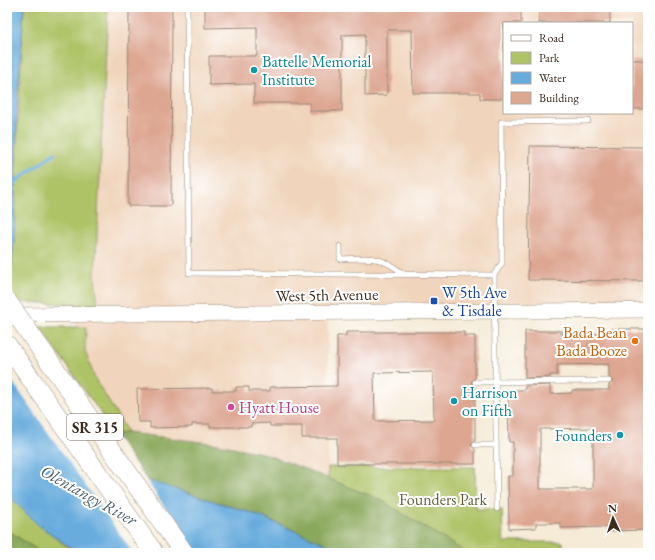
<svg xmlns="http://www.w3.org/2000/svg" width="655" height="560" font-family="'EB Garamond',serif">
  <style>
    .built { fill: #f0d5bc; fill-rule: evenodd }
    .green { fill: #aec266; stroke: #747642 }
    .forest { fill: #8aa85b; stroke: #62693c }
    .water { fill: #67acdd; stroke: #516b7e }
    .pier { fill: #f5ebd7 }
    .lines { fill: none; stroke-linecap: round; stroke-linejoin: round }
    .stream { stroke: #67acdd; stroke-width: 3.5 }
    .building { fill: #dda691; fill-rule: evenodd }
    .service-casing { stroke: #988a7a; stroke-width: 6 }
    .secondary-casing { stroke: #988a7a; stroke-width: 16 }
    .motorway-casing { stroke: #988a7a; stroke-width: 20 }
    .service { stroke: #fff; stroke-width: 5 }
    .secondary { stroke: #fff; stroke-width: 15 }
    .motorway { stroke: #fff; stroke-width: 19 }
    .motorway-bridge-casing { stroke: #988a7a; stroke-width: 20; stroke-linecap: butt }
    .motorway-bridge { stroke: #fff; stroke-width: 19 }
    .culture-dot { fill: #0f9aa8; stroke: #fff; stroke-width: 1.5 }
    .transit-dot { fill: #1a4fb4; stroke: #fff; stroke-width: 1.5 }
    .food-dot { fill: #e8710a; stroke: #fff; stroke-width: 1.5 }
    .hotel-dot { fill: #d1479c; stroke: #fff; stroke-width: 1.5 }
    .labels { text-anchor: middle; dominant-baseline: central; stroke-width: 4; stroke-linejoin: round; paint-order: stroke }
    .shield { fill: #fff; stroke: #766a62; stroke-width: 1 }
    .shield-label { font-size: 15px; font-weight: bold; fill: #3b2a1e }
    .culture-label { font-size: 16px; fill: #0d838f; stroke: #fff; text-anchor: start }
    .transit-label { font-size: 16px; fill: #164399; stroke: #fff; text-anchor: start }
    .street-label { font-size: 16px; fill: #3b2a1e; stroke: #fff }
    .food-label { font-size: 16px; fill: #c56008; stroke: #fff; text-anchor: end }
    .hotel-label { font-size: 16px; fill: #b23c85; stroke: #fff; text-anchor: start }
    .park-label { font-size: 16px; fill: #635f37; stroke: #fff }
    .water-label { font-size: 17px; font-style: italic; fill: #4d5e6a; stroke: #fff }
  </style>
  <rect width="100%" height="100%" fill="#fff"/>
  <filter id="ink" filterUnits="userSpaceOnUse"><feTurbulence type="fractalNoise" baseFrequency=".025" numOctaves="2"/><feDisplacementMap in="SourceGraphic" scale="8" xChannelSelector="R" yChannelSelector="G"/><feConvolveMatrix kernelMatrix="1 2 1 2 8 2 1 2 1" color-interpolation-filters="sRGB"/></filter>
  <filter id="wash" filterUnits="userSpaceOnUse"><feTurbulence type="fractalNoise" baseFrequency=".012" numOctaves="4" result="noise"/><feDisplacementMap in="SourceGraphic" scale="16" xChannelSelector="R" yChannelSelector="G"/><feGaussianBlur stdDeviation="0.9" result="paint"/><feColorMatrix in="noise" values="0 0 0 0 0 0 0 0 0 0 0 0 0 0 0 0 0 1.4 0 .05"/><feComposite in="paint" operator="in"/></filter>
  <g filter="url(#wash)">
    <rect width="100%" height="100%" fill="#f5ebd7"/>
    <!-- built -->
    <path class="built" d="M108,7H648V310L328,313V478L305,469L218,444L128,433L115,434L76,328L75,305H98L95,277ZM504,23H632V113H504Z"/>
    <!-- green -->
    <path class="green" d="M24,7H108L95,277L98,305L8,302Z
      M40,327H86L85,351L95,379L128,433L115,434Z
      M328,467H475L476,509H502L503,542H563V553H467L328,478Z
      M7,494L63,544L78,553H42L7,530Z"/>
    <!-- forest -->
    <path class="forest" d="M128,433L218,444L262,453L305,469L381,500L467,553H348L252,513L148,481L115,434Z
      M7,530L42,553H15L7,549Z"/>
    <!-- water -->
    <path class="water" d="M7,7H24L17,105L14,242L8,302L11,334L92,463L252,513L348,553H78L37,524L7,494Z"/>
    <!-- pier -->
    <path class="pier" d="M7,280L12,287L10,302L13,334L30,376L93,461L145,478L196,553H133L7,374Z"/>
    <g class="lines">
      <!-- stream -->
      <path class="stream" d="M15,182L55,153"/>
    </g>
    <g id="blocks">
      <!-- building -->
      <path class="building" d="M129,7H172L171,206H128Z
        M205,7H521V23H504V99H480V93H413L412,30H387V95L365,96V34L342,35V111H310V103H254V84L209,85V56H257V27L205,28Z
        M539,7H610V23H539Z
        M632,60H648V109H632Z
        M530,146L646,147L645,281L528,280Z
        M610,329H648V530L610,531V527L561,528V523H536V528L509,529L508,476H513V442H509L508,390H525V386L550,385V394L572,393V390H609V385L613,381L609,377V364L557,365V375H550V377L525,378V331H562V334H610ZM593,428V489H540V429Z
        M346,332H464V336H475V378L471,382L475,386V441L471,445L475,449V464H337V438H302V426H270V423L251,424V427H210V424H192V427L150,428V422H138L137,389L212,388V391H236V387H249V391H270V387L337,386V336H346ZM433,372L434,420L375,421L374,373Z"/>
    </g>
  </g>
  <g filter="url(#ink)">
    <use href="#blocks" fill-opacity="0" stroke="#988a7a" stroke-width="1"/>
    <g class="lines">
      <!-- service casing -->
      <g class="service-casing">
        <path id="service" d="M187,7L189,273L494,275L497,509
          M340,246V259C371,258 377,254 404,274
          M494,275L502,263L501,122L588,121
          M475,382L609,381
          M475,445H496"/>
      </g>
      <!-- secondary casing -->
      <g class="secondary-casing">
        <path id="secondary" d="M8,315L648,310"/>
      </g>
      <!-- motorway casing -->
      <g class="motorway-casing">
        <path id="motorway" d="M7,345L154,553"/>
      </g>
      <!-- service -->
      <use href="#service" class="service"/>
      <!-- secondary -->
      <use href="#secondary" class="secondary"/>
      <!-- motorway -->
      <use href="#motorway" class="motorway"/>
      <!-- motorway-bridge casing -->
      <g class="motorway-bridge-casing">
        <path id="motorway-bridge" d="M7,301L184,553"/>
      </g>
      <!-- motorway-bridge -->
      <use href="#motorway-bridge" class="motorway-bridge"/>
    </g>
  </g>
  <!-- markers -->
  <g class="culture-dot">
    <circle cx="254" cy="70" r="4"/>
    <circle cx="454" cy="401" r="4"/>
    <circle cx="620" cy="435" r="4"/>
  </g>
  <rect class="transit-dot" x="430" y="297" width="8" height="8" rx="2"/>
  <circle class="food-dot" cx="635" cy="341" r="4"/>
  <circle class="hotel-dot" cx="231" cy="407" r="4"/>
  <g class="labels">
    <!-- shield labels -->
    <rect class="shield" x="67" y="414" width="56" height="26" rx="3"/>
    <g class="shield-label">
      <text x="95" y="427">SR 315</text>
    </g>
    <!-- culture labels -->
    <g class="culture-label">
      <text x="262" y="61">Battelle Memorial<tspan x="262" dy="18">Institute</tspan></text>
      <text x="462" y="392">Harrison<tspan x="462" dy="18">on Fifth</tspan></text>
      <text x="612" y="435" text-anchor="end">Founders</text>
    </g>
    <!-- transit labels -->
    <g class="transit-label">
      <text x="442" y="292">W 5th Ave<tspan x="442" dy="18">&amp; Tisdale</tspan></text>
    </g>
    <!-- street labels -->
    <g class="street-label">
      <text transform="translate(327 295) rotate(-1)">West 5th Avenue</text>
    </g>
    <!-- food labels -->
    <g class="food-label">
      <text x="627" y="332">Bada Bean<tspan x="627" dy="18">Bada Booze</tspan></text>
    </g>
    <!-- hotel labels -->
    <g class="hotel-label">
      <text x="239" y="407">Hyatt House</text>
    </g>
    <!-- park labels -->
    <g class="park-label">
      <text x="443" y="499">Founders Park</text>
    </g>
    <!-- water labels -->
    <g class="water-label">
      <text transform="translate(89 495) rotate(29)">Olentangy River</text>
    </g>
  </g>
  <!-- margin -->
  <rect width="655" height="560" fill="none" stroke="#fff" stroke-width="24"/>
  <!-- legend -->
  <rect x="503" y="22" width="130" height="92" fill="#ffffff" stroke="#b1aaa5"/>
  <rect x="511" y="35" width="20" height="6" fill="#ffffff" stroke="#b1aaa5"/>
  <text x="539" y="42" font-size="12" fill="#3b2a1e">Road</text>
  <rect x="511" y="52" width="20" height="12" fill="#aec266" stroke="#b1aaa5"/>
  <text x="539" y="62" font-size="12" fill="#3b2a1e">Park</text>
  <rect x="511" y="72" width="20" height="12" fill="#67acdd" stroke="#b1aaa5"/>
  <text x="539" y="82" font-size="12" fill="#3b2a1e">Water</text>
  <rect x="511" y="92" width="20" height="12" fill="#dda691" stroke="#b1aaa5"/>
  <text x="539" y="102" font-size="12" fill="#3b2a1e">Building</text>
  <!-- north arrow -->
  <g transform="translate(613 518) rotate(357)" stroke="#ffffff" stroke-width="3" paint-order="stroke">
  <path d="M0-3L7 15L0 10L-7 15Z" fill="#3b2a1e"/>
  <text y="-6" font-size="11" font-weight="bold" text-anchor="middle" fill="#3b2a1e">N</text>
  </g>
</svg>
